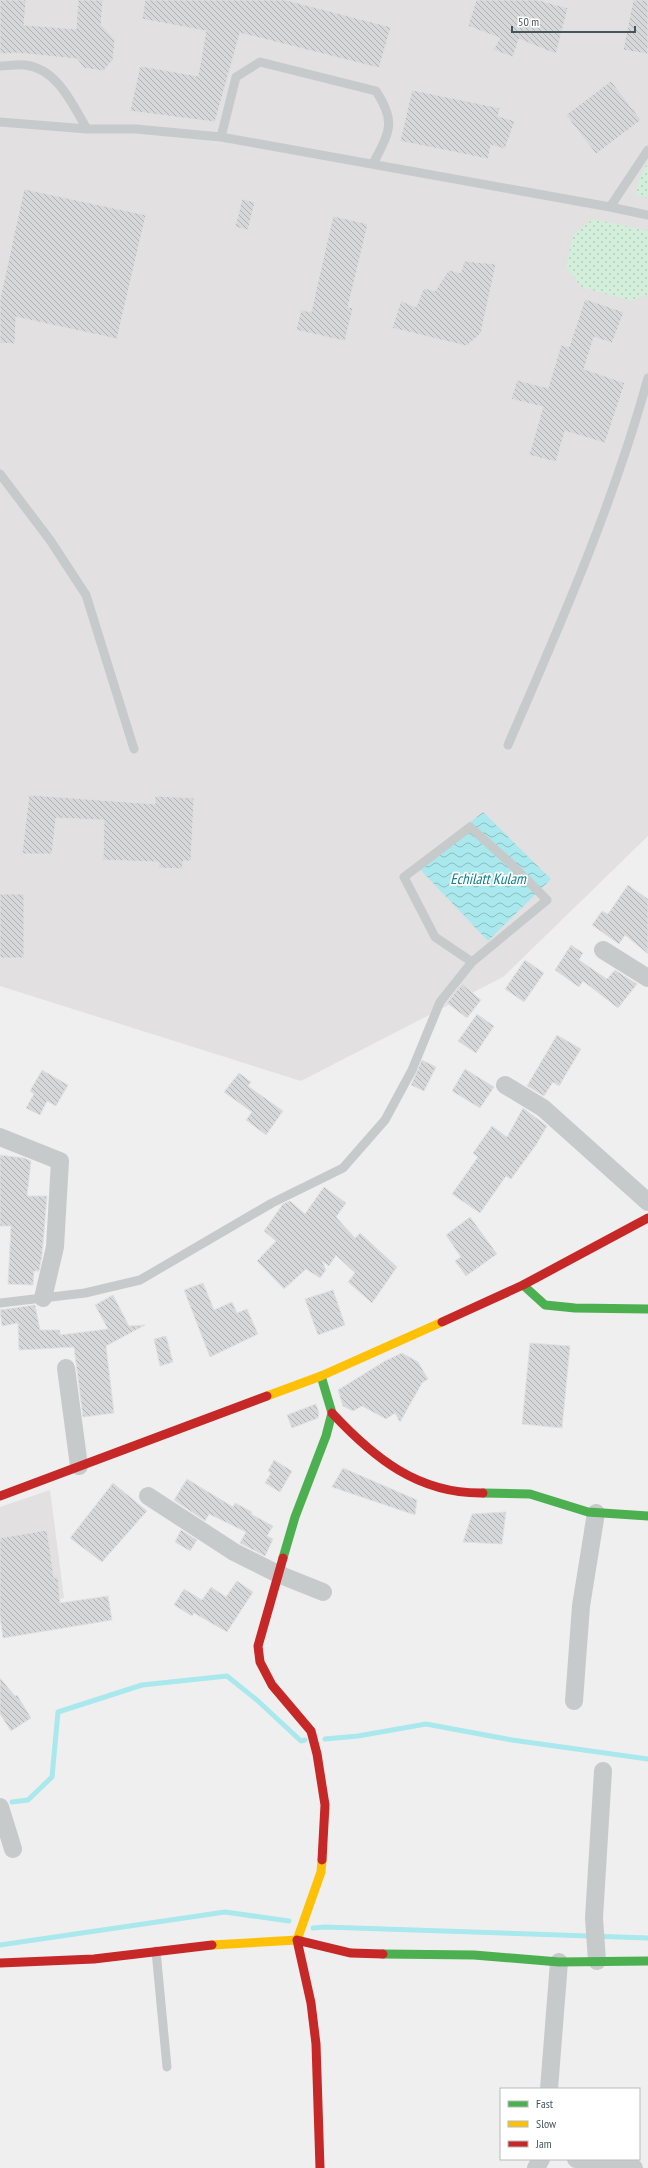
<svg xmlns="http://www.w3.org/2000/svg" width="648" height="2168" font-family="'PT Sans Narrow',sans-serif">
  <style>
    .education { fill: #e2e0e1 }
    .park { fill: url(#park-dots) }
    .water { fill: url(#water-waves) }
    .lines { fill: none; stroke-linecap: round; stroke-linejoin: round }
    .stream { stroke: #a9e8ec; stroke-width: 5 }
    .building { fill: url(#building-back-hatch); stroke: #e1e1e2 }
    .lane { stroke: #c7cacb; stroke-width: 9 }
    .street { stroke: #c7cacb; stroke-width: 18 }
    .fast { stroke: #4caf50; stroke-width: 9 }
    .slow { stroke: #ffc107; stroke-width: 9 }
    .jam { stroke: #c62828; stroke-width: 9 }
    .labels { text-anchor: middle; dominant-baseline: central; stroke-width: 3.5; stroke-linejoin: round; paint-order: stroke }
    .water-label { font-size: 15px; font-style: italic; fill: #0e818a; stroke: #fff }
  </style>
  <defs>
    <pattern id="park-dots" width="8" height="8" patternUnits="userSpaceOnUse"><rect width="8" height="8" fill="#d3eeda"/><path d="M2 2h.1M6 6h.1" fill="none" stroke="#b6cebd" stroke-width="1.8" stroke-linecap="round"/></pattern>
    <pattern id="water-waves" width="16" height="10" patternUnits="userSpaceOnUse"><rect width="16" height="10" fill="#a9e8ec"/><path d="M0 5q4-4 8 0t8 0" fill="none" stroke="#8bbfc2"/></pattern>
    <pattern id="building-back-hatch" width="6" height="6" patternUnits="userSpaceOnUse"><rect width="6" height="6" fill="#d6d7d8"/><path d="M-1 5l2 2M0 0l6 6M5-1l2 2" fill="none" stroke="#afb1b2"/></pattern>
  </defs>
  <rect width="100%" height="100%" fill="#f0efef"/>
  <!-- education -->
  <path class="education" d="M0,0H648V836L503,977L301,1081L0,986Z
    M50,1490L64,1598L0,1611V1507Z"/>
  <!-- park -->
  <path class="park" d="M648,162V198L635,195L642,172Z
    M593,219L648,231V294L631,301L581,287L566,266L573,235Z"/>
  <!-- water -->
  <path class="water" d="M483,812L551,879L488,941L416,865Z"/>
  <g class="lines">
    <!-- stream -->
    <path class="stream" d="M325,1739L358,1736L426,1724L512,1740L648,1759
      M12,1802L28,1800L52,1777L58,1712L142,1685L227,1676L258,1701L301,1741L305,1740
      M313,1928L325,1927L648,1938
      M0,1945L225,1912L289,1921"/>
  </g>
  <!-- building -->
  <path class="building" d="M0,0H26L24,25L76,29L78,0H103L101,25L115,40L113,60L103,71L84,68L77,59L18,53L0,54Z
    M145,0H286L391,27L379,68L240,33L215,122L130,111L140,66L198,76L206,31L142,19Z
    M476,0H538L568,8L556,54L519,39L513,57L493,50L500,38L468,26Z
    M633,0H648V54L623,50Z
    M611,81L641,120L596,154L566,115Z
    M412,90L500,108L498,116L515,121L505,149L491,145L488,159L400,141Z
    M24,189L146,215L117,339L16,317L15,344L0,343V299Z
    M242,199L255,202L248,230L235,227Z
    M333,216L368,224L348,307L353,308L345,341L296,330L301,310L311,312Z
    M464,261L496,264L481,333L467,346L392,328L401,301L416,307L424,288L435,291L449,270L461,273Z
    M585,299L624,312L612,343L594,337L584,369L625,383L605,443L565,431L556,462L529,455L543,407L511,399L517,380L548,388L561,345L569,347Z
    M29,795L155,804V796L194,798L191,861H183L182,869L159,868V862L103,860L104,820L56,818L52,854H22Z
    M628,885L648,899V954L625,935L619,944L592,925L602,911L608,914Z
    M0,894H24V958H0Z
    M571,945L583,953L579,960L607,979L615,970L637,984L618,1008L583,981L579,987L555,970Z
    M525,960L544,973L524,1002L505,989Z
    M462,984L481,1000L467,1018L447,1003Z
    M477,1014L494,1026L476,1053L458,1041Z
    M557,1035L581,1049L559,1086L553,1082L544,1096L527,1086Z
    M422,1060L436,1067L424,1091L411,1085Z
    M465,1069L494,1087L480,1108L452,1091Z
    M42,1070L68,1085L56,1106L47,1101L40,1115L26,1108L34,1094L30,1091Z
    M239,1073L251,1082L248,1086L283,1111L266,1135L246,1120L252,1112L224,1092Z
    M523,1108L547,1126L536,1145L511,1179L506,1176L480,1213L452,1194L478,1157L473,1153L492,1126L507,1137Z
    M0,1155L24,1158L31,1161L27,1196H47L42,1255L39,1271H34L33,1285L8,1284L11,1226H0Z
    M324,1187L346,1203L336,1217L355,1238L360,1233L397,1267L372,1303L348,1282L355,1273L336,1255L329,1266L322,1261L326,1270L320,1278L306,1269L284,1289L257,1261L276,1241L264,1231L283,1204L290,1201L305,1214Z
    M470,1217L497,1254L466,1276L455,1261L461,1257L446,1235Z
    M203,1283L214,1310L232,1302L237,1313L247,1309L258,1334L210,1357L184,1290Z
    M333,1290L345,1325L318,1335L305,1299Z
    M113,1295L129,1326L145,1325L106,1346L114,1413L83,1417L74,1347L19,1350L18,1323L2,1326L0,1310L35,1305L40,1330H60V1335L108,1329L95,1305Z
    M166,1336L173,1362L160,1366L154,1339Z
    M530,1343L570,1346L562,1428L522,1424Z
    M402,1353L418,1362L428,1379L422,1383L400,1422L395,1413L386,1419L362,1406L353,1411L343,1406L338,1390L385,1361Z
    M316,1404L319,1413L318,1418L292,1428L287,1415Z
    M274,1460L292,1471L280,1492L265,1483L271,1473L268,1471Z
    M343,1468L417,1500L415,1515L332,1487Z
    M187,1479L233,1507L235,1503L252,1512L251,1514L273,1526L267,1536L273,1539L265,1556L240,1543L246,1532L209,1514L205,1521L174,1500Z
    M113,1483L147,1511L102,1562L70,1538Z
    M506,1512L502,1544L463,1542L472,1514Z
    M47,1530L54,1578L58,1577L60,1603L108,1596L112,1620L3,1638L0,1616V1538Z
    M181,1530L197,1540L190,1551L175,1542Z
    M237,1581L253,1592L227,1632L194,1613L192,1616L174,1605L184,1589L202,1600L211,1587L226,1597Z
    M0,1678L15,1696L17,1695L31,1718L11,1731L0,1714Z"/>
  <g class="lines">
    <!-- lane -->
    <path class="lane" d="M0,66C8,66 17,64 25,65C58,69 72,104 87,129
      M0,122L87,129H136L221,137L610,207L648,215
      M221,137L236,77L260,62L376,91C397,123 389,132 373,164
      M610,207L648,150
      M0,474L50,540L86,595L134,749
      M508,745C560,625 613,505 648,378
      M0,1303L85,1293L140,1280L272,1203L343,1168L385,1120L412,1070L440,1002L472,962L547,900L509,862L470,827L404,877L435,937L472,962
      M156,1951L167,2067"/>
    <!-- street -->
    <path class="street" d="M603,950L648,978
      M505,1085L543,1108L648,1202
      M0,1137L60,1161L55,1247L43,1298
      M66,1368L79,1466
      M148,1496L234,1552L278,1574L323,1592
      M574,1701L581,1606L596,1513
      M0,1807L13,1849
      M597,1961L594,1918L603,1771
      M549,2089L559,1962
      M576,2159L634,2168
      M536,2168L541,2159"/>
    <!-- fast -->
    <path class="fast" d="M523,1285L545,1305L575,1308L648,1309
      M483,1493L530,1494L588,1512L648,1516
      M283,1558L295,1517L326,1436L332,1413L321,1376
      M383,1954L474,1955L559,1962L648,1961"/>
    <!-- slow -->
    <path class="slow" d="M267,1396L321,1376L442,1322
      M212,1945L297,1940L321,1872L322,1860"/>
    <!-- jam -->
    <path class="jam" d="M442,1322L523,1285L648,1218
      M332,1413C374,1458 418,1494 483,1493
      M0,1496L267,1396
      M283,1558L258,1646L260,1662L272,1685L311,1731L317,1754L325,1805L322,1860
      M0,1963L94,1959L212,1945
      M320,2168L316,2044L311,2003L297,1940L351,1953L383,1954"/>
  </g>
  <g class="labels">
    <!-- water labels -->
    <g class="water-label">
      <text x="488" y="878">Echilatt Kulam</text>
    </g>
  </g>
  <!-- legend -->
  <rect x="500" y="2088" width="140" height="72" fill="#ffffff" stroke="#b5bbbd"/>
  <rect x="508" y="2101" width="20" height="6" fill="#4caf50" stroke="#b5bbbd"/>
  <text x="536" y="2108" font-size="12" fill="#46545b">Fast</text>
  <rect x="508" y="2121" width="20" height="6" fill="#ffc107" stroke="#b5bbbd"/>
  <text x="536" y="2128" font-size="12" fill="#46545b">Slow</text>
  <rect x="508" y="2141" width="20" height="6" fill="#c62828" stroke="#b5bbbd"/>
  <text x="536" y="2148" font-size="12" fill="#46545b">Jam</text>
  <!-- scale -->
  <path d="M512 26v6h123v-6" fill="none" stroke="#46545b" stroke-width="2"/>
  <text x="518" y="26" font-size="12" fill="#46545b" stroke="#ffffff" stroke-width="3" paint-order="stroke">50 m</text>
</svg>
